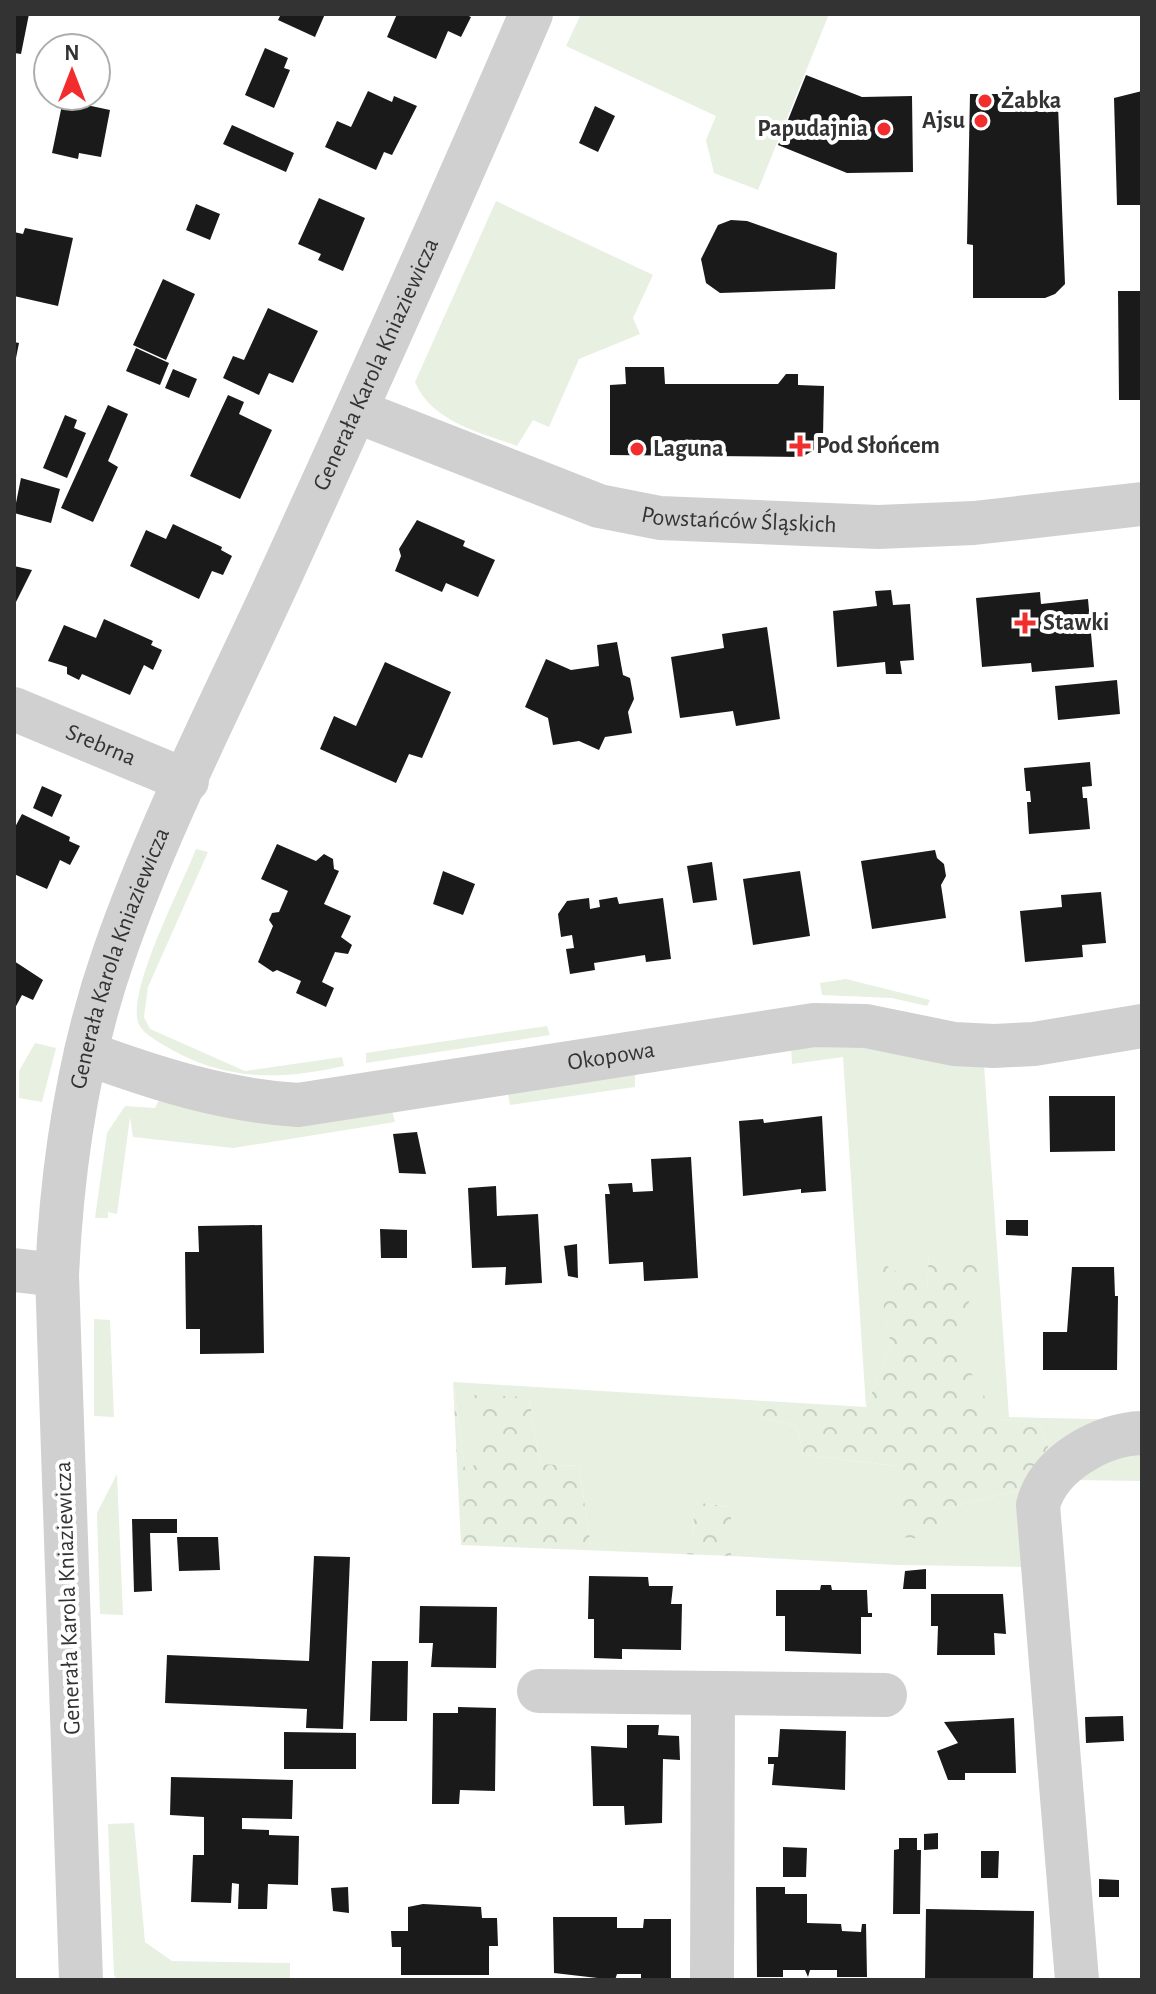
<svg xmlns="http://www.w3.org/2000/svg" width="1156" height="1994" font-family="'Alegreya Sans',sans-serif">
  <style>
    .green { fill: #e8f0e1 }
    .forest { fill: url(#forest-crowns) }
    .building { fill: #1a1a1a }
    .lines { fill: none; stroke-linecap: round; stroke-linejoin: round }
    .minor { stroke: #d0d0d0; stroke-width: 44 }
    .poi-dot { fill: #f22d2d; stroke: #fff; stroke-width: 3 }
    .labels { text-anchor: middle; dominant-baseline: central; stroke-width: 8; stroke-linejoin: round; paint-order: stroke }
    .poi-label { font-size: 24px; font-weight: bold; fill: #333; stroke: #fff; text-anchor: start }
    .street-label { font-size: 24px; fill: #333; stroke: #fff }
  </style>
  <defs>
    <pattern id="forest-crowns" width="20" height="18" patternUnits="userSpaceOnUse" patternTransform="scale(2)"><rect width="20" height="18" fill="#e8f0e1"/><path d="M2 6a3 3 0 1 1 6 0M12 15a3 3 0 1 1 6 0" fill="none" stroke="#c7cec2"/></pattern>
  </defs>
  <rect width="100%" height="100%" fill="#fff"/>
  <!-- green -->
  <path class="green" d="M581,14H829L758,190L714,173L706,140L716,116L566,46Z
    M496,201L653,275L633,318L640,334L579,359L549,427L533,420L517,446C479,432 432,422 415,382Z
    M196,849L208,852L148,987L144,1017L150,1029L245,1071L342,1057L344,1066C277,1081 221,1081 160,1043C150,1036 138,1030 137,1017C134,976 180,890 196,849Z
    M846,979L930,1000L927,1006L892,998L822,995L820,983Z
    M547,1026L550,1035L366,1063V1053Z
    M35,1043L56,1048L42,1102L19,1098V1071Z
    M833,1043L984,1065L1009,1417L1135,1420L1050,1452L1039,1424L997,1419L955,1346L981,1258L929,1253L927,1293L876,1259L891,1346L866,1407L843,1057L792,1064L791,1047Z
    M635,1071V1087L510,1105L508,1094Z
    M161,1096L392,1111L395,1122L233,1148L133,1137L130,1117L117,1214L108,1212V1218H95L107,1133L125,1106L155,1108Z
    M94,1319L110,1320L114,1417L94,1416Z
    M453,1382L748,1400L750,1414L796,1426L804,1455L896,1466L944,1509L1022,1489L1036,1567L897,1565L731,1556V1507L694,1502L693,1546H591L579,1466L540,1464L529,1397L482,1462L465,1469Z
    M1142,1443V1481L1072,1480Z
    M117,1474L123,1615L100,1614L97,1513Z
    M134,1823L145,1942L172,1961L290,1963V1980H117L114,1975L108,1824Z"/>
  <!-- forest -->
  <path class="forest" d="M929,1252L982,1258L956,1346L997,1419L1039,1424L1050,1452L1022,1489L944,1509L938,1540L900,1537L896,1466L804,1455L796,1426L749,1414L748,1400L866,1407L891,1346L875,1258L927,1292Z
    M453,1382L465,1469L482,1462L471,1395L529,1397L540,1464L579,1466L591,1546H693L694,1502L731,1507V1556L461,1545Z"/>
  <!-- building -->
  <path class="building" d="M14,14H29L21,54L14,53Z
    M281,14H325L315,37L278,20Z
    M397,14H464L471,17L461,37L448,31L436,59L387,37Z
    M265,48L288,58L284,68L290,70L274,108L245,95Z
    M806,75L862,97L912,96L913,172L847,173L778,145Z
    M368,91L392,102L394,96L417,106L392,155L384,152L376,170L325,147L337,121L351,127Z
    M1142,91V205H1117L1114,98Z
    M970,94H1041L1058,105L1065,284L1055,294L1045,298H973V245L967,244Z
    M63,100L110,110L101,157L79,153L78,159L52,153Z
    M595,106L615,116L598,152L579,143Z
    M232,125L294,153L286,172L223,144Z
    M319,198L365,218L343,271L318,260L321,254L298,244Z
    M196,204L220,214L210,240L186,230Z
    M731,220L747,221L837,253L835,289L720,293L706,283L701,259L718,225Z
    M25,228L73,238L58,306L14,296V232L23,234Z
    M163,279L195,294L166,360L133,345Z
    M1118,291H1142V400H1119Z
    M268,308L318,331L293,383L269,373L259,395L223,378L233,356L244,360Z
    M14,342L19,343L15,363L14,362Z
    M136,348L169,363L160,385L126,371Z
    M625,367H664L665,384H778L786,374H798V385L824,386L823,437L819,447L802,457L610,455V385L626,384Z
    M173,369L197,379L189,398L165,388Z
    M228,395L244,402L239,414L272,430L240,499L190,476Z
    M108,405L128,414L108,461L118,467L93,522L61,508Z
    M65,415L77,420L74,428L86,433L67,478L43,468Z
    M21,478L60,489L51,523L14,513Z
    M417,520L465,541L463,546L495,560L478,597L446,583L442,592L395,571L401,556L399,549Z
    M173,524L222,547L221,550L232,556L223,575L212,571L199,599L130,566L146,530L166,539Z
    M14,566L32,570L14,606Z
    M891,590L893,605L910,604L914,660L900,661L902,674H886L885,662L837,667L833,611L877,606L875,591Z
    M1040,592L1041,604L1088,599L1094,667L1032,672L1031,663L982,667L976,598Z
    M104,619L153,641L151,645L162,650L153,670L144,665L130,695L82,674L79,680L67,674V667L48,661L64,625L96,638Z
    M767,627L780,719L736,726L733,711L680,718L671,657L724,648L722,634Z
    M617,642L623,675L630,678L634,699L628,712L632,733L605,737L599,750L579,741L553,745L548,718L525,707L546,659L571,670L599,666L597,645Z
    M385,662L451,692L422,758L409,754L396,783L320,749L334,716L356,726Z
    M1117,680L1120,714L1058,720L1055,686Z
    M1090,762L1092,786L1082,787L1083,798H1087L1090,829L1029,834L1027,802H1031L1030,791H1026L1024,768Z
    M42,786L62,795L52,817L33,808Z
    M22,814L70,837L69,841L80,846L70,865L60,860L47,889L14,874V829Z
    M277,844L316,861L324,854L333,859L334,869L339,871L324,904L351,916L341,937L352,945L348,954L335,952L322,982L334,988L326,1007L296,993L301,981L277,970L273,972L258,962L273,926L269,920L272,913L279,912L288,891L261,879Z
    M935,850L937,858L944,864L946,876L941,885L946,918L872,929L861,861Z
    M712,862L717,900L693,903L687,866Z
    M443,871L475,884L463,915L433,904Z
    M800,871L810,936L753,945L743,879Z
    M1101,892L1106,943L1082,945L1083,957L1025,962L1020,911L1062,907L1061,895Z
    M617,897L619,904L663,898L671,959L646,962L645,955L594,963L595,970L570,974L566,949L574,948L572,935L561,937L558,914L567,901L589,898L590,909L600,907L599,900Z
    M14,961L43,980L33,1000L22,995L14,1010Z
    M1049,1096H1115V1151L1050,1152Z
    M822,1116L826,1191L801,1193V1189L743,1196L739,1121L763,1119L764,1123Z
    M417,1132L426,1174L399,1173L393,1134Z
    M691,1157L698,1278L644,1281L643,1262L609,1264L605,1194H610L608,1184L632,1183L633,1192L653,1191L651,1159Z
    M496,1186L497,1216L538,1214L542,1283L505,1285L506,1267L472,1268L468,1188Z
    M1006,1220H1028V1236L1006,1235Z
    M262,1225L264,1353L200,1354V1329H186L185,1252H199L198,1226Z
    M380,1229L407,1230V1258H381Z
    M577,1244L578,1278L568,1276L564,1246Z
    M1072,1267H1114L1115,1296H1118L1117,1370H1043V1332H1067Z
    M132,1519H177V1533H150L152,1591L134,1592Z
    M177,1537H218L220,1570L179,1571Z
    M314,1556L350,1557L343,1729L306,1728L307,1709L165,1703L167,1655L309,1661Z
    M926,1569V1589H903L905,1571Z
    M589,1576L648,1577L649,1586H673L671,1604H682L681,1650L622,1649V1659L594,1658V1619H588Z
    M821,1585H831L832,1590H867L868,1613H872V1617H861V1654L785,1651V1616H776V1590H820Z
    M931,1594H1003L1006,1634L994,1633L995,1655H937L938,1626H931Z
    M420,1606L497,1607L496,1668L431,1667L433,1643H419Z
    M372,1661H408L407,1721H370Z
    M458,1707L496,1708L495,1791L460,1790L459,1804H432L433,1713H458Z
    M1123,1716L1124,1741L1086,1743L1085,1717Z
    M1014,1718L1016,1773H965V1780H948L937,1751L958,1743L944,1722Z
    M627,1725H659L658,1735L679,1736L680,1760L663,1759L662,1823L625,1825L624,1806H593L591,1746L627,1748Z
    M780,1729L846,1731L845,1790L772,1785L774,1764H768V1757H778Z
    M284,1732L356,1733V1769H284Z
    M171,1777L293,1780L292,1819L242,1818V1829L269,1830V1835L299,1836L298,1885L268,1884L267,1909H238L239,1884L232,1883L231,1903L191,1902L193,1855H204V1817L170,1815Z
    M938,1833V1849L924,1850V1834Z
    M899,1838H917V1850H921L920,1914H893L894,1850L899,1849Z
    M783,1847L807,1848L806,1877H783Z
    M981,1851H999L998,1878H981Z
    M1099,1879L1119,1880V1897H1099Z
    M348,1887L349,1913L333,1911L331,1888Z
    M756,1887H785V1894H807V1923L841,1924L842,1931L861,1932L862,1924H866L867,1977H837V1970H810L808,1977L805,1970H783V1977H757Z
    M423,1904L481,1907L482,1918H497L498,1946H489V1975H401V1947H392L391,1931H408V1907Z
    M926,1909L1034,1911L1033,1980H925Z
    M553,1917H617V1928H643L644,1919H671V1980H641V1974H617L615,1980L554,1973Z"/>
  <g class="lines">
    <!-- minor -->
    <g class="minor">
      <path id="s1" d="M356,411L599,506L660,518L878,527L974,523L1142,504"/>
      <path id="s2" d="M14,709L187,781"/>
      <path id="s3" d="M86,1053C157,1079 223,1100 298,1105L814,1025L866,1026L954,1044L994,1046L1034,1044L1142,1026"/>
      <path d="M14,1270L57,1275"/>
      <path d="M539,1691L885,1695"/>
      <path id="s4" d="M81,1980L57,1275C62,1166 78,1057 114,954C160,822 226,695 284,568C368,384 451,200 531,14"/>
      <path d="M712,1980L713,1694"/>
      <path d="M1077,1980L1038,1505C1049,1463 1102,1434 1142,1433"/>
    </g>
  </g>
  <!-- markers -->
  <g class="poi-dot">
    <circle cx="985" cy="101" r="8"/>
    <circle cx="981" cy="121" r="8"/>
    <circle cx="884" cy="129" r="8"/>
    <path d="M796 434h8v8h8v8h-8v8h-8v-8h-8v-8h8z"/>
    <circle cx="637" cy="449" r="8"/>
    <path d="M1021 611h8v8h8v8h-8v8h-8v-8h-8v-8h8z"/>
  </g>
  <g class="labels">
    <!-- poi labels -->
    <g class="poi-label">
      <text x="1001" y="101">Żabka</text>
      <text x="965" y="121" text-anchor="end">Ajsu</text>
      <text x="868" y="129" text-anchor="end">Papudajnia</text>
      <text x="816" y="446">Pod Słońcem</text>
      <text x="653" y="449">Laguna</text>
      <text x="1043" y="623">Stawki</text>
    </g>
    <!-- street labels -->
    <g class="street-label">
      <text stroke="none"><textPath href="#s4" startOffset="1678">Generała Karola Kniaziewicza</textPath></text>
      <text stroke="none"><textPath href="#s1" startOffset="402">Powstańców Śląskich</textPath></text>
      <text stroke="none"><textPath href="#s2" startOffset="94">Srebrna</textPath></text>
      <text stroke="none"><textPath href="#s4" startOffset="1030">Generała Karola Kniaziewicza</textPath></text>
      <text stroke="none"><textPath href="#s3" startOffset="536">Okopowa</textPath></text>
      <text transform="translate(68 1598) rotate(-92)">Generała Karola Kniaziewicza</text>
    </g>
  </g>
  <!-- border -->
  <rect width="1156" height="1994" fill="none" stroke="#333333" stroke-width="32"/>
  <!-- north arrow -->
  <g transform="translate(72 72)"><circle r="38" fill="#ffffff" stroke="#adadad" stroke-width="2"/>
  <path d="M0-6L14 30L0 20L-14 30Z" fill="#f22d2d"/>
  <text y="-12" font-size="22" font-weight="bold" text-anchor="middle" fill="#333333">N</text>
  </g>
</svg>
